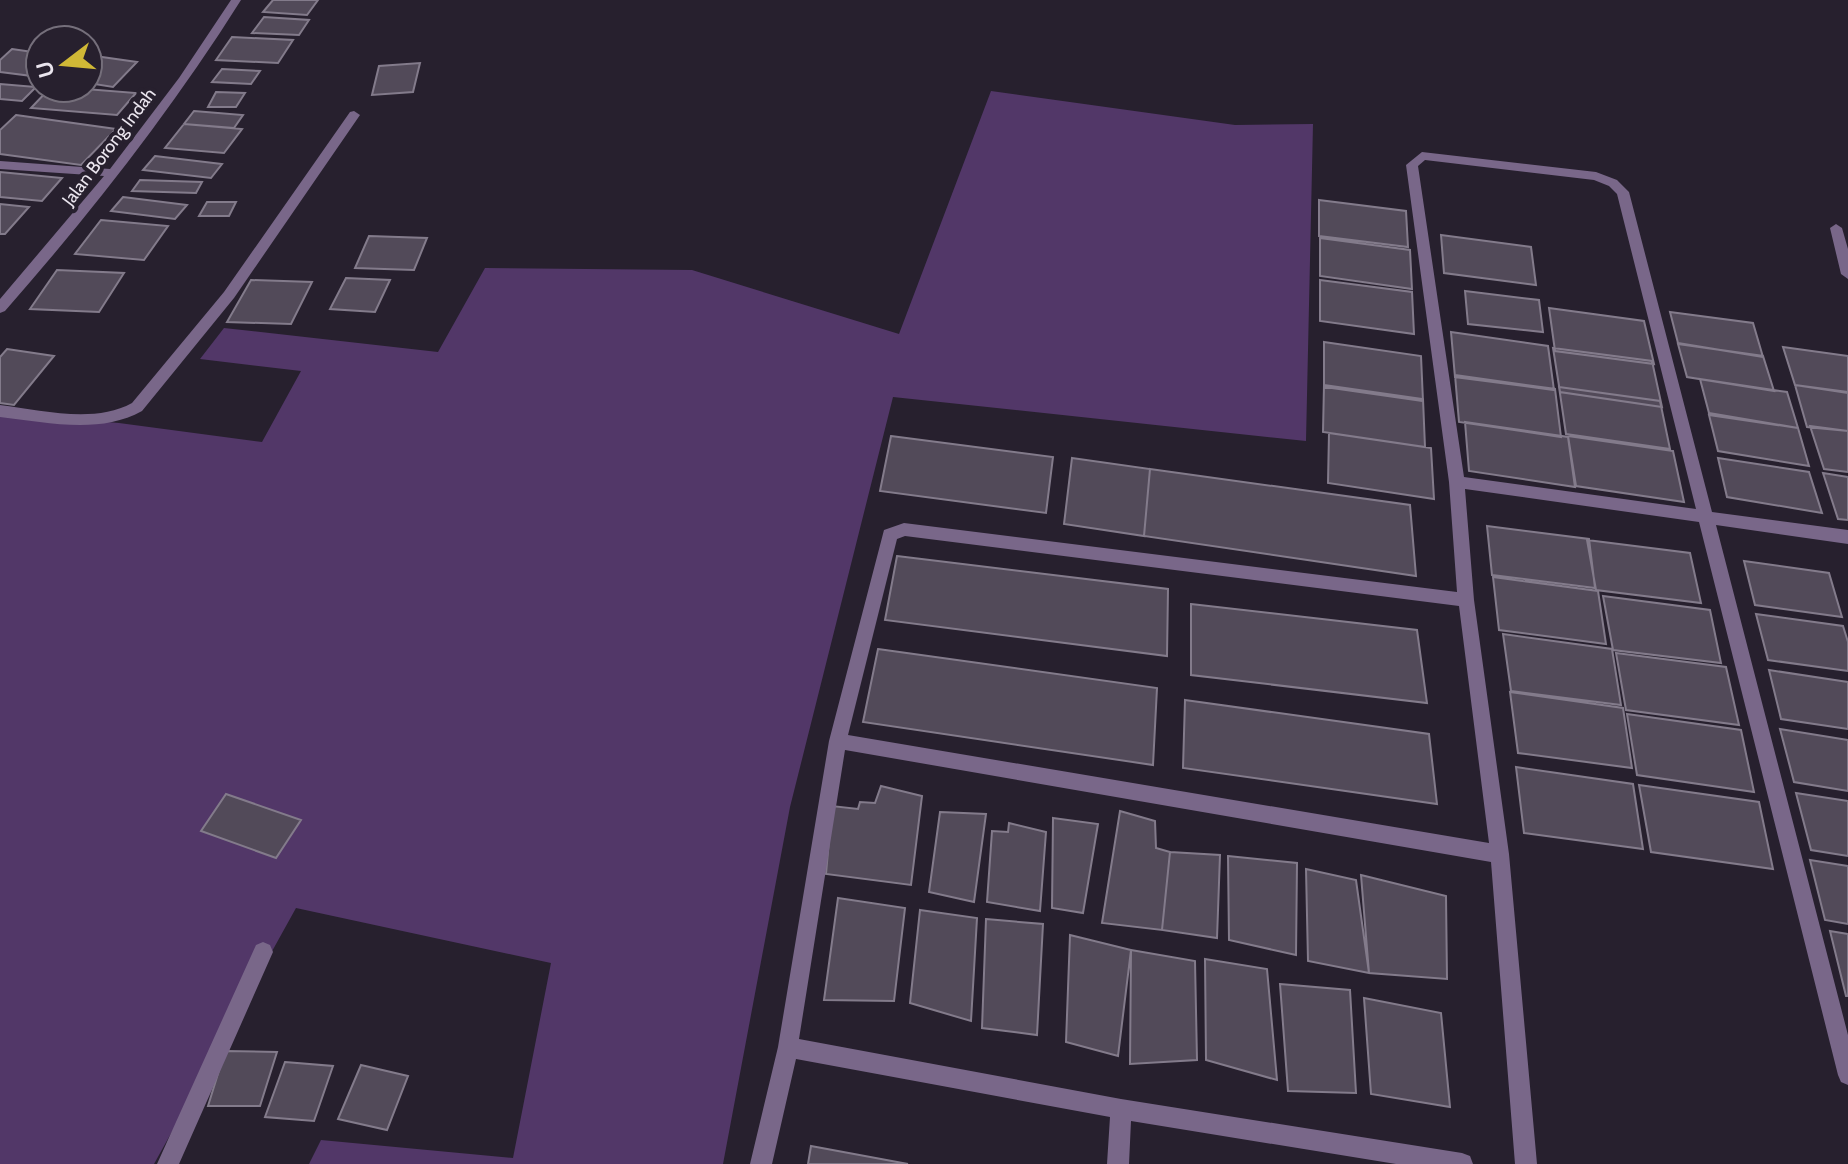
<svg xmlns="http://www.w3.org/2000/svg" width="1848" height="1164" font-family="Cabin,sans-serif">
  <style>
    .green { fill: #523768 }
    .building { fill: #524a59; stroke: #837b8b; stroke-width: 2 }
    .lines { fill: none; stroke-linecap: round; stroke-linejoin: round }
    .street { fill: #796789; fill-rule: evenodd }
    .labels { text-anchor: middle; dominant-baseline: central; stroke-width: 8; stroke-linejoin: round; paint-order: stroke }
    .far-street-label { font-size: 18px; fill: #eae5ee; stroke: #27202e }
  </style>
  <rect width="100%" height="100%" fill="#27202e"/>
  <!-- green -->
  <path class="green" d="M991,91L1235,125L1313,124L1306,441L893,397L790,807L723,1164H309L321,1140L513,1158L551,963L296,908L154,1164H0V413L119,423L262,442L301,371L200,359L224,328L438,352L485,268L692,270L899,334Z"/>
  <!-- building -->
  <path class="building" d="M273,0H318L307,15L263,12Z
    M264,17L309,20L299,35L252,33Z
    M232,37L293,40L278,63L216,60Z
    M12,49L40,53V77L0,72V60Z
    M88,55L137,62L113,87L88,83Z
    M420,63L413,92L372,95L379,66Z
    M222,69L260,71L251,84L212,82Z
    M0,84L36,87L22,101L0,99Z
    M50,88H73L136,93L117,115L31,108Z
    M216,92L245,93L236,107H208Z
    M194,111L243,115L234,128L184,124Z
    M16,115L116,129L81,165L0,154V130Z
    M184,124L242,129L224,153L165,148Z
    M155,156L222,164L211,178L143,170Z
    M0,172L62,178L42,201L0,197Z
    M140,180L202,182L196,193L132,191Z
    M123,197L187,205L175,219L111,211Z
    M1319,200L1406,211L1408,247L1319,236Z
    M207,202H236L229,216H199Z
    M0,204L29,207L5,234H0Z
    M101,220L168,226L144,260L75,254Z
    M1441,235L1531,247L1536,285L1444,273Z
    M369,236L427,238L414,270L355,268Z
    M1320,238L1410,250L1412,289L1320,276Z
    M57,270L124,273L99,312L30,309Z
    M346,278L390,280L375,312L330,309Z
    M251,280L312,282L291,324L227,322Z
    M1320,280L1412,292L1414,334L1320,321Z
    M1465,291L1539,300L1543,332L1468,324Z
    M1549,308L1644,321L1654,364L1555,351Z
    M1670,312L1753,323L1763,357L1678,343Z
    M1451,332L1548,346L1554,390L1455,377Z
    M1324,342L1421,356L1423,401L1324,387Z
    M1678,344L1763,356L1774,391L1687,377Z
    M1783,347L1848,356V392L1795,385Z
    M1553,348L1652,361L1662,407L1560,392Z
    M7,349L54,356L14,405L0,403V357Z
    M1455,375L1555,389L1561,437L1459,422Z
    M1700,379L1787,392L1798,428L1709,413Z
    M1324,385L1423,399L1425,447L1323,432Z
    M1795,385L1848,393V431L1807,427Z
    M1559,387L1660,401L1670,449L1566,434Z
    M1709,415L1798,428L1809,466L1718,451Z
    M1465,422L1568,437L1575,487L1469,471Z
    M1810,426L1848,431V472L1824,469Z
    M1329,433L1431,448L1434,499L1328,483Z
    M891,436L1053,457L1046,513L880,491Z
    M1568,436L1673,451L1684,502L1576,486Z
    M1072,458L1150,469L1144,536L1064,524Z
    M1718,458L1809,472L1822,513L1727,497Z
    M1150,469L1410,505L1416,576L1144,536Z
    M1823,473L1848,477V520L1838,519Z
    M1487,526L1589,539L1595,588L1492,575Z
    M1587,540L1690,553L1701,603L1596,590Z
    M897,556L1168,589L1167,656L885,620Z
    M1744,561L1829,573L1842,617L1755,605Z
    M1493,577L1598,591L1606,644L1499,630Z
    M1603,596L1710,610L1721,663L1613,650Z
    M1191,604L1417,630L1427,703L1191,675Z
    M1756,614L1843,626L1848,642V671L1768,660Z
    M1503,634L1612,649L1621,705L1511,691Z
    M878,649L1157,688L1153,765L863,722Z
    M1616,653L1726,667L1739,725L1626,710Z
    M1769,670L1848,682V729L1781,719Z
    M1510,692L1623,708L1632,768L1518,753Z
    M1185,700L1429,734L1437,804L1183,768Z
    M1627,714L1741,730L1754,792L1637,775Z
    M1780,729L1848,740V791L1794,782Z
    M1516,767L1633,784L1643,849L1524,833Z
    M1639,785L1759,802L1773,869L1651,852Z
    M881,786L922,796L911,885L826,874L832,806L858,809L860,802L875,803Z
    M1796,793L1848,801V856L1811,850Z
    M226,794L301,820L276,858L201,831Z
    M1120,811L1155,821L1156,848L1170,852L1162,930L1102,923Z
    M940,812L986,814L974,902L929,892Z
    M1053,818L1098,824L1083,913L1052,908Z
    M1009,823L1046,832L1040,911L987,902L992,831L1008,832Z
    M1170,852L1220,855L1217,938L1162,930Z
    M1228,856L1297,863L1296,955L1229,940Z
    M1810,860L1848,866V924L1825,920Z
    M1306,869L1356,880L1369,973L1308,961Z
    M1361,875L1446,896L1447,979L1369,973Z
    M838,898L905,908L894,1001L824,1000Z
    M920,910L977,918L971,1021L910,1003Z
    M986,919L1043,924L1037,1035L982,1028Z
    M1830,931L1848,934V996H1846Z
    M1070,935L1131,950L1118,1056L1066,1042Z
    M1131,950L1195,961L1197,1060L1130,1064Z
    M1205,959L1267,969L1277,1080L1206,1060Z
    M1280,984L1350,990L1356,1093L1288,1091Z
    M1364,998L1441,1013L1450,1107L1371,1094Z
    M225,1051L277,1052L260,1106H208Z
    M285,1062L333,1066L314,1121L265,1117Z
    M361,1065L408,1076L387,1130L338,1119Z
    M811,1146L908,1164H808Z"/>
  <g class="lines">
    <!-- street -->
    <path class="street" d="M231,0H241C171,111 91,213 5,311L0,313V299L104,176L0,169V161L110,169L179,78Z
      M354,111L360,115L234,298L142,411C99,435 46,422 0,417V405C41,410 94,424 132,403L224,292L350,112Z
      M1422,152L1596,172L1617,180L1629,192L1712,512L1848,530V544L1716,525L1848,1035V1085L1841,1082L1838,1075L1699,522L1465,489L1474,600L1509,854L1537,1164H1515L1491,862L845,750L799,1039L1121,1099L1462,1153L1470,1156L1473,1164H1396L1131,1121L1129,1164H1107L1110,1117L796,1059L772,1164H750L778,1047L829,741L884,530L904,523L1457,592L1449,482L1406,165ZM1425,160L1594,180L1609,186L1617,194L1696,509L1464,477L1418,166ZM905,536L1459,606L1489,843L848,735L897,539Z
      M1836,224L1842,228L1848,249V279L1841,274L1830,228Z
      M263,942L270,945L273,952L179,1164H157L256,945Z"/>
  </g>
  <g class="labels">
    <!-- far-street labels -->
    <g class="far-street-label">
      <text transform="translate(109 147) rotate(-53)">Jalan Borong Indah</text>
    </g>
  </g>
  <!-- north arrow -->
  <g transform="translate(64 64) rotate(254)"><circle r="38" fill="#27202e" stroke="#756f7b" stroke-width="2"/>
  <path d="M0-6L14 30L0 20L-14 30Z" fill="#d0b836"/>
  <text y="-12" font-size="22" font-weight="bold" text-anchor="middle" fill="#eae5ee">U</text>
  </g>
</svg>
